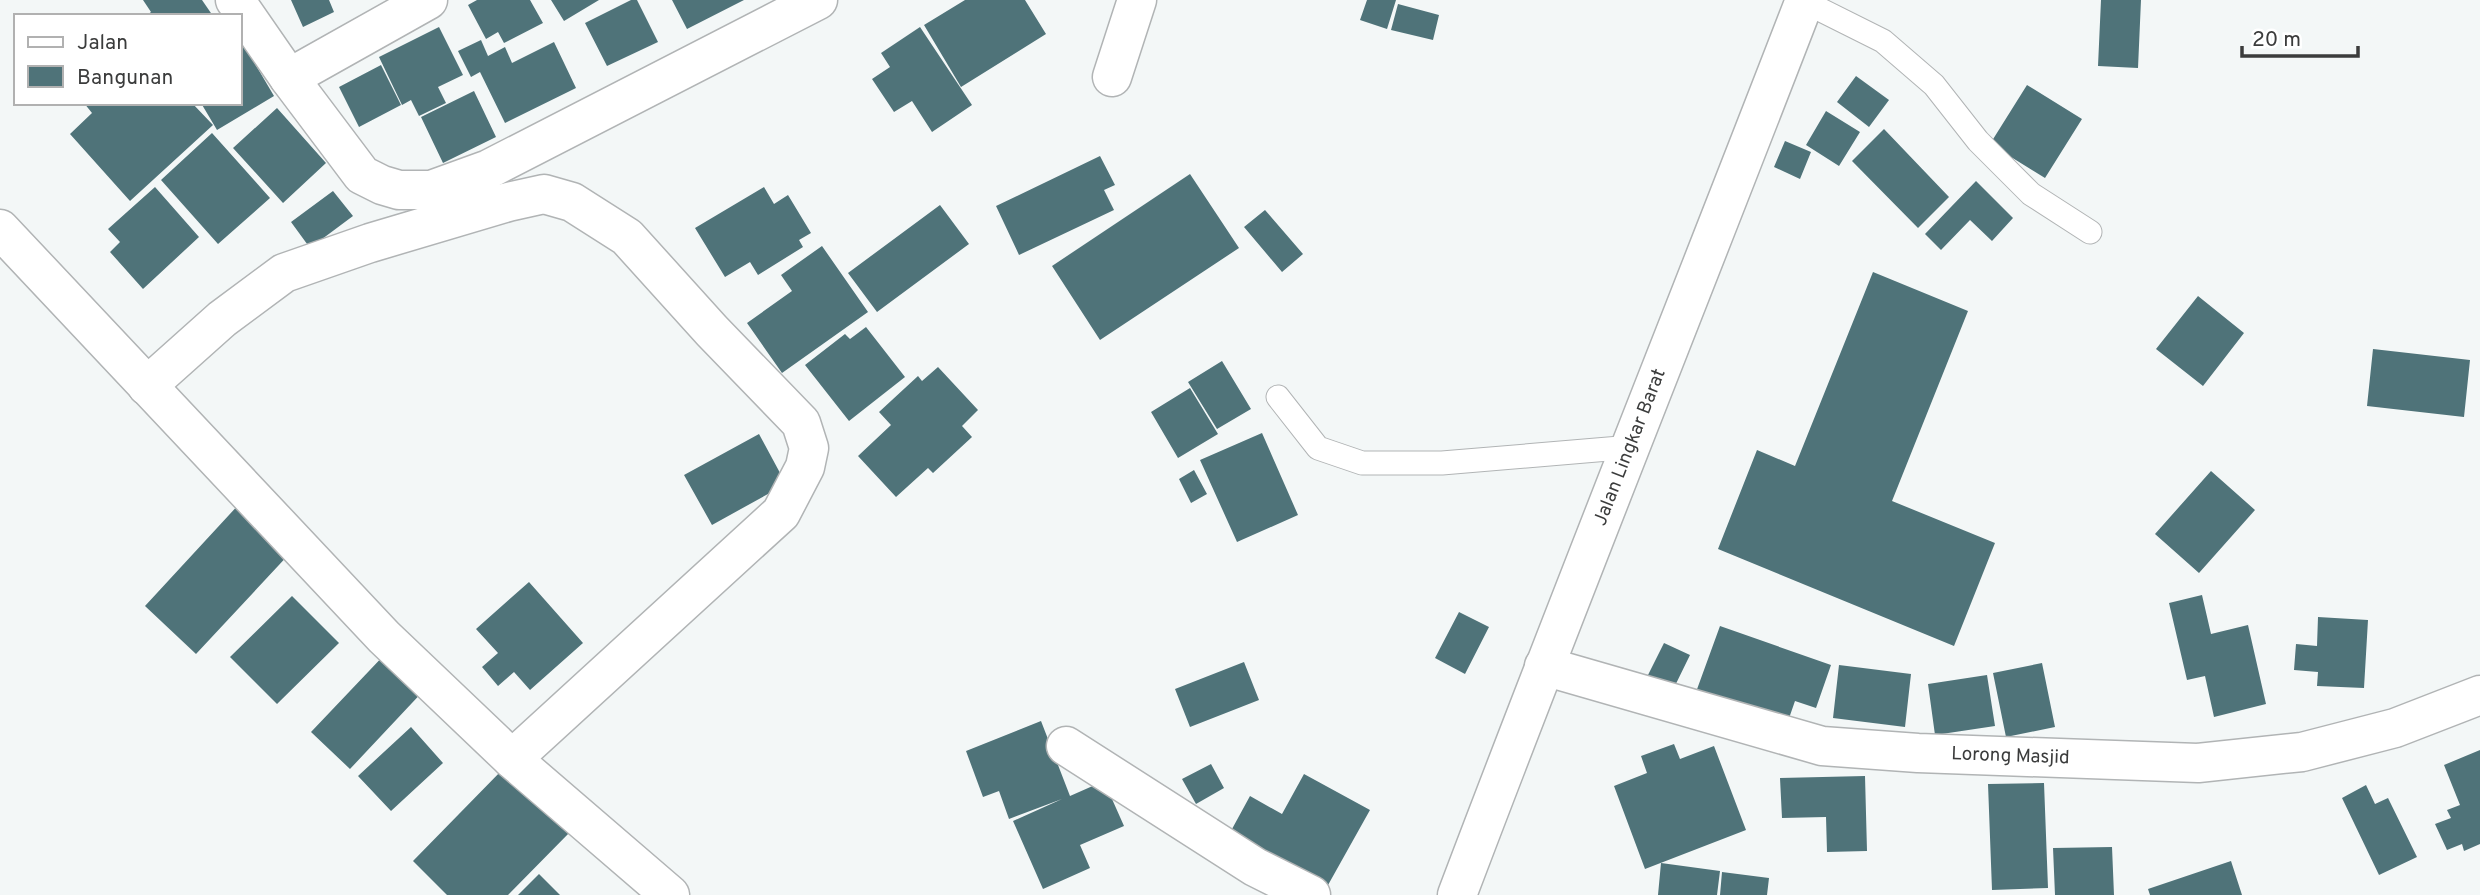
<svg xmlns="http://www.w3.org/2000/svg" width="2480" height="895" font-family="Overpass,sans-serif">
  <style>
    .building { fill: #4f7379 }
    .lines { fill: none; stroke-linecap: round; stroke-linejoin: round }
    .service-casing { stroke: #b1b4b5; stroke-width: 25 }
    .minor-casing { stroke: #b1b4b5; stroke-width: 41 }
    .trunk-casing { stroke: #b1b4b5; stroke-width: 41 }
    .service { stroke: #fff; stroke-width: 23 }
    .minor { stroke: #fff; stroke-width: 38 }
    .trunk { stroke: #fff; stroke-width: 38 }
    .labels { text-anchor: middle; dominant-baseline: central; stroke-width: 7; stroke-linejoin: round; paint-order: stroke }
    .street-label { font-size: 19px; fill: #3b3c3c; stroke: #fff }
  </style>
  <rect width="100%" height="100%" fill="#f3f7f7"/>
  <!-- building -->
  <path class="building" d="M143,0H202L213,16H146L151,12Z
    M291,0H329L334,12L303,27Z
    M477,0H530L543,23L504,43L498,32L486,39L468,5Z
    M551,0H599L564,21Z
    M631,0H637L658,42L607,66L585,23Z
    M672,0H744L687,29Z
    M965,0H1025L1046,34L961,87L924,25Z
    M1367,0H1396L1387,29L1360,20Z
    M2101,0H2141L2138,68L2098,66Z
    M1398,4L1439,15L1433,40L1391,30Z
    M439,27L463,75L438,87L446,103L419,116L411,100L402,105L379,57Z
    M920,27L972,105L932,132L912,101L894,112L872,79L890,67L881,53Z
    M240,38L274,96L217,130L201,103H240Z
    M481,40L488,56L505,47L512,63L554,42L576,88L505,123L480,72L471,77L458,51Z
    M381,65L401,105L359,127L339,87Z
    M1856,76L1889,100L1869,127L1837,102Z
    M2027,85L2082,119L2045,178L1990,144Z
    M474,91L496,137L443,163L421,117Z
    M84,103H192L213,125L130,201L70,134L92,113Z
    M277,108L326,163L283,203L233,148Z
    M1826,111L1860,132L1839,166L1806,145Z
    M1884,129L1949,197L1918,228L1852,161Z
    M212,133L270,198L218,244L161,180Z
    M1785,141L1811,152L1800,179L1774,167Z
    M1100,156L1115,185L1104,190L1114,210L1019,255L996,206Z
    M1190,174L1239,248L1100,340L1052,266Z
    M1976,181L2013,218L1992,241L1970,220L1941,250L1925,234Z
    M155,187L199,237L143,289L110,252L120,242L108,229Z
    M764,187L774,204L788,195L811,233L799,240L803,247L758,275L750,262L725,277L695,228Z
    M333,191L353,216L310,248L291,222Z
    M940,205L969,244L877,312L848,273Z
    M1265,210L1303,254L1282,272L1244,227Z
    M822,246L868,312L782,373L747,323L792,291L781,275Z
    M1873,272L1968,311L1892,501L1995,543L1954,646L1718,549L1757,450L1795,466Z
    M2198,296L2244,333L2203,386L2156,349Z
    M866,327L905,377L849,421L805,365L845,334L850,339Z
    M2373,349L2470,360L2464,417L2367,406Z
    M1222,361L1251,409L1217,429L1188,382Z
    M938,367L978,410L962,426L972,437L933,473L928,468L896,497L858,456L891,425L879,412L918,376L922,381Z
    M1190,388L1218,434L1178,458L1151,412Z
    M1262,433L1298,515L1237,542L1200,460Z
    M759,434L786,484L712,525L684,475Z
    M1194,470L1207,494L1191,503L1179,479Z
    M2211,471L2255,510L2199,573L2155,534Z
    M241,502L292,551L196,654L145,606Z
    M529,582L583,643L530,690L514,672L498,686L482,667L498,653L476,629Z
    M2202,595L2211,634L2248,625L2266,704L2214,717L2205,676L2187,680L2169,603Z
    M292,596L339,643L277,704L230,657Z
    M1459,612L1489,627L1465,674L1435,658Z
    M2318,617L2368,620L2364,688L2317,686L2318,672L2294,670L2296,644L2317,646Z
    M1720,626L1831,665L1816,708L1795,701L1787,724L1696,692Z
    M1664,643L1690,655L1669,698L1643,685Z
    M388,651L427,687L350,769L311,732Z
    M1244,662L1259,700L1190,727L1175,689Z
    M2042,663L2055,727L2006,737L1993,673Z
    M1839,665L1911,674L1905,727L1833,718Z
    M1987,675L1995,726L1935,735L1928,684Z
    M1041,721L1070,796L1104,781L1124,826L1080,845L1090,868L1043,889L1013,821L1062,799L1009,819L999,791L983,797L966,751Z
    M411,727L443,763L391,811L358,776Z
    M1674,744L1680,759L1714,746L1746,830L1645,869L1614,786L1647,773L1641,756Z
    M2480,750V844L2464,851L2462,844L2447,850L2435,824L2451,818L2447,810L2460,805L2444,765Z
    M1211,764L1224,788L1196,804L1182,779Z
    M504,768L570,832L508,895H447L413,861Z
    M1304,774L1370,810L1323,894L1226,840L1250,796L1282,814Z
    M1865,776L1867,851L1827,852L1826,817L1782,818L1780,778Z
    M2044,783L2048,888L1992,890L1988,784Z
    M2366,785L2375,804L2388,798L2417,857L2379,875L2342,798Z
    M2112,847L2114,895H2055L2053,848Z
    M2231,861L2242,895H2150L2148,889Z
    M1661,863L1720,871L1717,895H1658Z
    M1722,872L1769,878L1767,895H1720Z
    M539,874L560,895H518Z"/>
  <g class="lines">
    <!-- service casing -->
    <g class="service-casing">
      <path id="service" d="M1805,2L1883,41L1934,85L1978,141L2031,194L2090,232
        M1278,397L1318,448L1362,463H1442L1632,447"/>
    </g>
    <!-- minor casing -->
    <g class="minor-casing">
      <g id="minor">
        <path d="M235,0L289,78L362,175L382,185L399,190H431L489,169L818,0"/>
        <path d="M1112,77L1137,0"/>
        <path d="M289,78L428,0"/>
        <path d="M0,229L384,637L512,759L670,895"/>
        <path d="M147,386L222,319L284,273L370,243L508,202L544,194L572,202L627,237L712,331L801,423L809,448L805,467L781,513L512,759"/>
        <path id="s1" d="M1544,666L1822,746L1918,753L2198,763L2302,752L2395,728L2480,695"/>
        <path d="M1066,746L1255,867L1311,895"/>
      </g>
    </g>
    <!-- trunk casing -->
    <g class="trunk-casing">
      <g id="trunk">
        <path id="s2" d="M1457,895C1570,596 1690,298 1805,0"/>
      </g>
    </g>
    <!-- service -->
    <use href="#service" class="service"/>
    <!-- minor -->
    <use href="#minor" class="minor"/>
    <!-- trunk -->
    <use href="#trunk" class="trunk"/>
  </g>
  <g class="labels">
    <!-- street labels -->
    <g class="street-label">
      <text stroke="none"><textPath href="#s2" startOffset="480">Jalan Lingkar Barat</textPath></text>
      <text stroke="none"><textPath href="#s1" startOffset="478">Lorong Masjid</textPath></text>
    </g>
  </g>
  <!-- legend -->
  <rect x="14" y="14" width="228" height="91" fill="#ffffff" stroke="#b1b1b1" stroke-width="2"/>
  <rect x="28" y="37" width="35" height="10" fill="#ffffff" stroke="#b1b1b1" stroke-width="2"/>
  <text x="77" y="49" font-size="21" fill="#3b3c3c">Jalan</text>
  <rect x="28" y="66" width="35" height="21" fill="#4f7379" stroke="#b1b1b1" stroke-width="2"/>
  <text x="77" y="84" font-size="21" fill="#3b3c3c">Bangunan</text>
  <!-- scale -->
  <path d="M2242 46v10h116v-10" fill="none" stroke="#3b3c3c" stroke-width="3.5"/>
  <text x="2252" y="46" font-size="21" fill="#3b3c3c" stroke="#ffffff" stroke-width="5" paint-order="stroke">20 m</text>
</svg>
